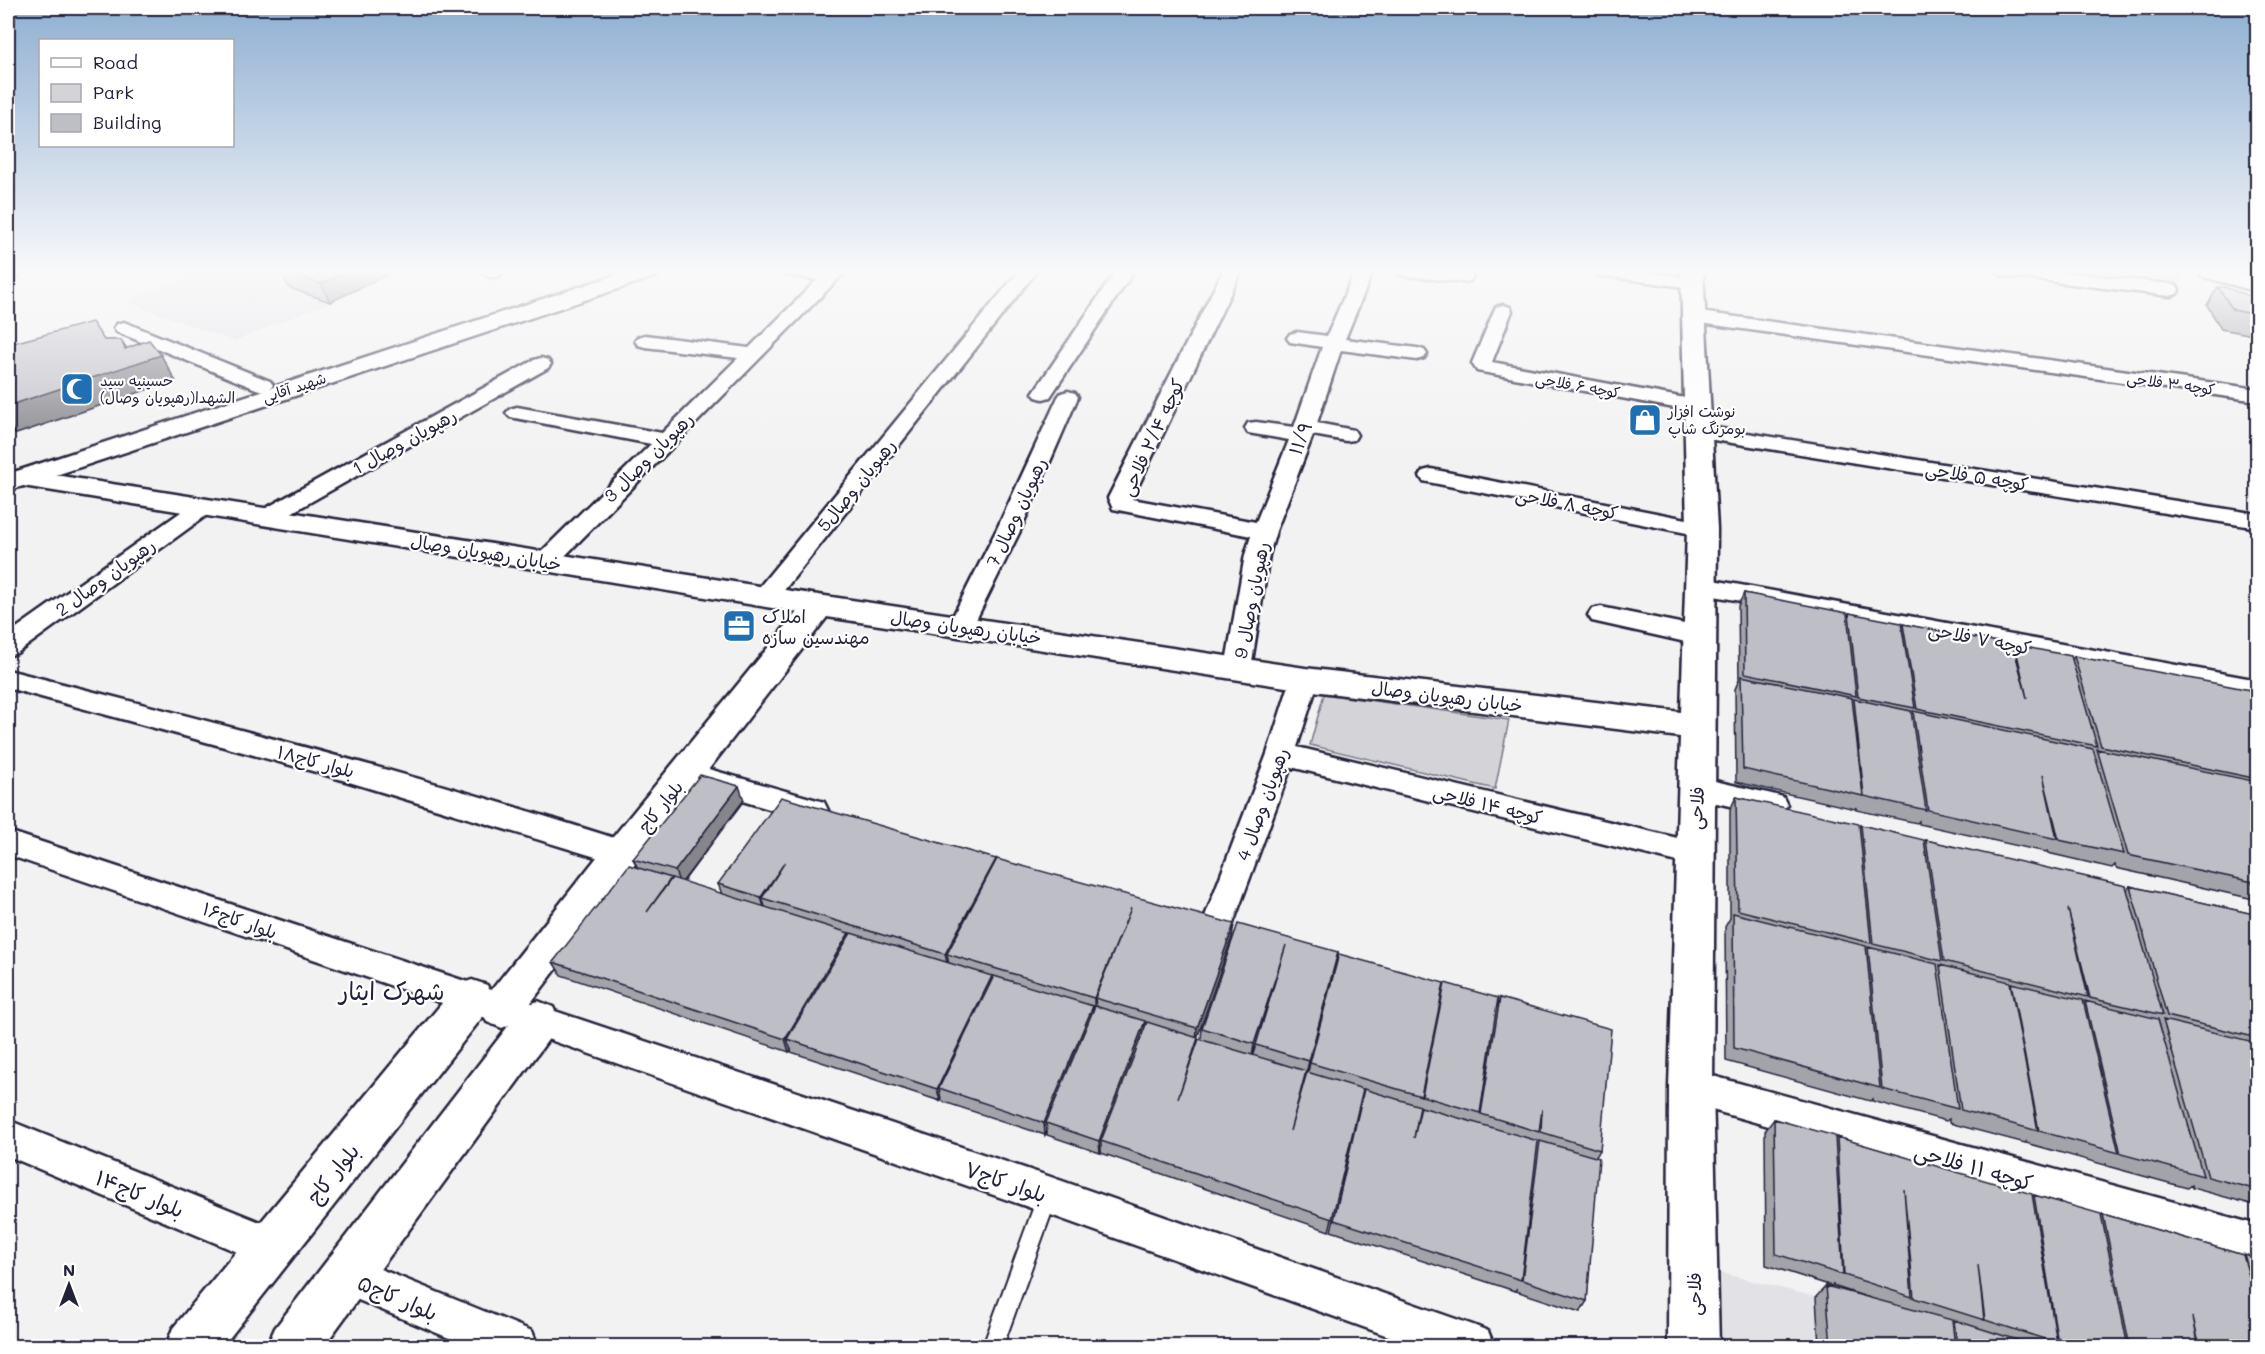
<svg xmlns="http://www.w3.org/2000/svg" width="2265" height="1354" font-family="Mali,'Playpen Sans Arabic',sans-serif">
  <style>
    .built { fill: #e2e2e6 }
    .green { fill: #d3d3d8; stroke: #7a7a8a; stroke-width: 1.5 }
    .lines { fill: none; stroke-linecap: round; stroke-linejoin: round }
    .service-casing { stroke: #22223b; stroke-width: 4 }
    .minor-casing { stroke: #22223b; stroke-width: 5 }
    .tertiary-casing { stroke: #22223b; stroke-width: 5 }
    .secondary-casing { stroke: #22223b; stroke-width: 5 }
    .primary-casing { stroke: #22223b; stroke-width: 5 }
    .service { fill: #fff; fill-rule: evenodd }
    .minor { fill: #fff; fill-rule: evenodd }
    .tertiary { fill: #fff; fill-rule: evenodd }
    .secondary { fill: #fff; fill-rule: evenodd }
    .primary { fill: #fff; fill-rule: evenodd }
    .wall { fill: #a3a3aa; stroke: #22223b; stroke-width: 1.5 }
    .shaded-wall { fill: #85858b; stroke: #22223b; stroke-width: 1.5 }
    .building { fill: #bebec6; stroke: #22223b; stroke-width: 1.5 }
    .labels { text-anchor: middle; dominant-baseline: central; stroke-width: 4.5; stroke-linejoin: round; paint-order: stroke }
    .far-poi-label { font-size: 15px; fill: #22223b; stroke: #fff; text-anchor: start }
    .far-street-label { font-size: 15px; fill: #22223b; stroke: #fff }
    .street-label { font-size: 18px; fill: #22223b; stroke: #fff }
    .poi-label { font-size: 18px; fill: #22223b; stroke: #fff; text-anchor: start }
    .near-street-label { font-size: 21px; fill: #22223b; stroke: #fff }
    .near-neighbourhood-label { font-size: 24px; fill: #22223b; stroke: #fff }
  </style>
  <rect width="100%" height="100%" fill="#f2f2f3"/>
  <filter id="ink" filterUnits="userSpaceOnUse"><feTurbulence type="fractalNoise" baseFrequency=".0167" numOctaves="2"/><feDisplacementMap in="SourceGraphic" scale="12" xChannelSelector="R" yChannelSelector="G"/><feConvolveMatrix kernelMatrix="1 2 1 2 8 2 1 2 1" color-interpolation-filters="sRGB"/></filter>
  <g filter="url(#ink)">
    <!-- built -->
    <path class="built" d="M197,271H395L330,302L234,341L127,302Z
      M1694,1266L1816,1297L1819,1346H1694Z"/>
    <!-- green -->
    <path class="green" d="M2074,271H2178L2182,272L2175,285Z
      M1324,694L1509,720L1495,789L1310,745Z"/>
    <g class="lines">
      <!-- service casing -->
      <g class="service-casing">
        <path id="service" d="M1048,1185L1055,1188L1058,1195L1003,1346H983L1038,1195L1041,1188Z"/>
      </g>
      <!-- minor casing -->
      <g class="minor-casing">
        <path id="minor" d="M8,271H22L19,275L8,278Z
          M482,271H501L502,272L499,276C492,278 486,278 482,271Z
          M784,271H846L555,566L546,569L537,566L534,561L537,556L651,444L510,417L506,413L510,409L517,407L662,433L738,358L645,347L638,345L635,341L638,337L645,335L749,348L817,280L787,275Z
          M1019,271H1037L774,603L765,605L756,603L752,597L756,591Z
          M1116,271H1134L1050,397L1043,399L1036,397L1033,393Z
          M1223,271H1241L1132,499L1256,522L1289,440L1248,433L1245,428L1248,423L1256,422L1294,427L1322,347L1290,342L1287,338L1290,334L1297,332L1327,336L1355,271H1373L1345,339L1417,348L1424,350L1427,354L1424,358L1417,360L1341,350L1317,423L1354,430L1357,435L1354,440L1346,441L1313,435L1276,531L1269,555L1251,668L1247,675L1238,677L1229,675L1225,668L1245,555L1251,536L1113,509L1108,498Z
          M1397,271H1457L1470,273L1473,277L1470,281L1464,282L1406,276L1400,275Z
          M1595,271H1642L1691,278L1697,279L1700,283L1697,287L1691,288L1604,276L1598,275Z
          M1997,271H2051L2170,284L2177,286L2179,290L2177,294L2170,296L2006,276L2000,275Z
          M1503,305L1510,307L1512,311L1492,362L1696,400L1703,402L1707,406L1703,410L1696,412L1477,371L1472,363L1494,311L1496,307Z
          M1693,311L2258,389V401L1686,321L1683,317L1686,313Z
          M124,322L270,381L273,385L270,389L263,391L256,389L117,332L114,328L117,324Z
          M541,358L548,360L551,364L548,368L275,522L267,524L259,522L255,517L259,512L534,360Z
          M1068,391L1075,393L1078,397L1020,531L970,632L961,635L952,632L948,626L996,531L1058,397L1061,393Z
          M1697,425L2258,514V528L1689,436L1686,431L1689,426Z
          M1431,469L1702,522L1710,524L1714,529L1710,534L1702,536L1423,481L1420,476L1423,471Z
          M203,500L211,502L215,507L211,512L17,653L8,656V634L195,502Z
          M1702,578L2258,680V699L1693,592L1690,586L1693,580Z
          M1601,607L1699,627L1708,630L1712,636L1708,642L1699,645L1592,621L1588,615L1592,609Z
          M8,670C217,723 427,777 633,844L637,853L633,862L622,865L316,772L8,688Z
          M1305,670L1315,672L1319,679L1297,747L1694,842L1705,845L1709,854L1705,863L1694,866L1291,767L1228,937L1217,941L1206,937L1201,927L1267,754L1291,679L1295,672Z
          M705,768L824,802L828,810L824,818L813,822L695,787L690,779L695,771Z
          M1697,777L1772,794L1783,797L1787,805L1783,813L1772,816L1687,796L1682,788L1687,780Z
          M8,831L486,988L498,992L503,1003L498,1014L486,1018L8,855Z
          M522,1000L1048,1176L1473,1325L1488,1331L1494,1346H1416L1048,1214L510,1026L505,1015L510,1004Z
          M1691,1070L2258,1225V1265L1691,1104L1678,1099L1673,1087L1678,1075Z
          M8,1120L287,1233L293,1247L287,1261L273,1267L8,1156Z
          M346,1255L532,1331L538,1346H468L332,1289L326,1275L332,1261Z"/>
      </g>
      <!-- tertiary casing -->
      <g class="tertiary-casing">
        <path id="tertiary" d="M1681,271H1703L1717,529L1713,1087L1719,1346H1668L1669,1087L1680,737L1305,690L827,617L635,864L530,1004L538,1001L553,1007L559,1020L553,1033L324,1346H267L275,1328L509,1025L502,1028L487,1022L484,1015L223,1346H166L173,1328L457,985L472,980L487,985L490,992L609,842L797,612L23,486L13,484L9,478L13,472L23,470L765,587L1305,668L1681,712L1687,529Z"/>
      </g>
      <!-- secondary casing -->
      <g class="secondary-casing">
        <path id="secondary" d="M628,271H660L657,276L8,491V474Z"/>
      </g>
      <!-- primary casing -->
      <g class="primary-casing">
        <path id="primary" d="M2198,271H2233L2258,278V292L2201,276Z"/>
      </g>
      <!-- service -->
      <use href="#service" class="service"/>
      <!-- minor -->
      <use href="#minor" class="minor"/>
      <!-- tertiary -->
      <use href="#tertiary" class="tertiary"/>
      <!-- secondary -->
      <use href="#secondary" class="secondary"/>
      <!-- primary -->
      <use href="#primary" class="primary"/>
    </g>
    <!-- wall -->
    <path class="wall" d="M280,271H395L330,302L289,288Z
      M2218,287L2258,299V340L2248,334L2221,329L2207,305Z
      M104,340H121L127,349L175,380L16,434L8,432V346Z
      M1744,593L1848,616L1849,613L1902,626L1903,624L2014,647L2015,645L2072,660L2074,656L2251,692L2252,691L2258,692V900L2116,868L2115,865L2112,868L2048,853L2047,851L2046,852L1919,824V821L1917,823L1856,810V807L1855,809L1736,782L1735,689L1739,680L1738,606Z
      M1736,797L1859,828L1861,825L1924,842L1926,840L2127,890L2130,886L2258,915V1206L2192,1188L2191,1185L2187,1188L2107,1166L2106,1164L2105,1165L2026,1143V1142L2025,1143L1949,1123V1119L1946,1121L1872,1101V1099L1870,1101L1726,1061L1725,927L1730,918V810Z
      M744,800L683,882L722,894L718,884L996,859V861L1232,937L1197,1038L1198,1043L1201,1039L1202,1028L1338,952L1336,965L1306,1074L1303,1086L1308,1072L1310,1063L1441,994L1445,983L1497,1007L1500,998L1600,1150L1596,1157L1587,1301L1580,1312L1516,1291L1517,1288L1515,1291L1331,1231L1363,1092H1362L1329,1231L1101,1153V1150L1100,1153L1047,1135V1131L1045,1135L941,1101V1099L940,1101L791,1052V1050L789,1052L561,975L553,962L638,868L633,859Z
      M1774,1119L1835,1138L1837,1137L2033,1196L2034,1195L2101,1215L2103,1214L2243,1255L2244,1254L2258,1258V1347H1819L1816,1297L1826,1286L1873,1299L1833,1286V1284L1832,1286L1766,1265L1765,1131Z"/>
    <!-- shaded-wall -->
    <path class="shaded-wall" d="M350,271H395L330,302L321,284Z
      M121,340L136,363L161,355L175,380L16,434L8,422V406L125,349Z
      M739,786L744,800L680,885L675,871Z
      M996,859L998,872L947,954L949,965L948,967L945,954Z
      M785,862L762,898L766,909L765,911L761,897Z
      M1131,908L1095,998L1096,1007L1094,1011V998Z
      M1234,924L1232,937L1196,1041L1197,1028Z
      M849,933L853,946L787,1039L791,1050L789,1052L785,1039Z
      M1286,945L1256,1045L1252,1057L1254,1044Z
      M1338,952L1336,965L1306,1074L1309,1061Z
      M992,976L994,989L939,1088L941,1099L940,1101L937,1089Z
      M1093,1006V1019L1046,1123L1047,1131L1045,1135L1044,1123Z
      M1145,1021V1034L1101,1141V1150L1100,1153L1099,1141Z"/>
    <!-- building -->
    <path class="building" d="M281,271H350L321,284Z
      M2218,287H2224L2258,299V315L2233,310Z
      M92,322L104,340H121L125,349L149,340L161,355L8,406V386L14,384L8,378V346L17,342Z
      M1744,593L1847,613L1856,696L1745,673Z
      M1849,613L1901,623L1915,708L1858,697Z
      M1903,624L2013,645L2027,698L2015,645L2071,656L2097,746L1917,709Z
      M2074,656L2250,690L2258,707V779L2101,746Z
      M1741,676L1852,698L1863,796L1743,769Z
      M2252,691L2258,692V704Z
      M1854,699L1911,711L1926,810L1864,796Z
      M1913,711L2093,749L2124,854L2059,840L2043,775L2057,839L1928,810Z
      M2097,749L2258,782V883L2128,855Z
      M700,775L739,786L675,871L633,859Z
      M781,797L996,859L945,954L762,898L785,862L761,897L718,884Z
      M1736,797L1859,824L1871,943L1738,910Z
      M1861,825L1924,840L1942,961L1873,944Z
      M1926,840L2126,886L2163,1015L2090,998L2068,909L2088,997L1944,961Z
      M997,859L1234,924L1197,1028L1095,998L1131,908L1094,998L947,954Z
      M629,865L671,878L647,912L672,878L849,933L785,1039L553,962Z
      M2130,886L2258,915V1038L2167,1016Z
      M1733,913L1866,946L1880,1088L1734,1048Z
      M1238,924L1338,952L1309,1061L1256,1045L1286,945L1254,1044L1202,1028Z
      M851,933L992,976L937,1089L787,1039Z
      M1868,947L1937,964L1958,1109L1882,1089Z
      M1339,954L1444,983L1421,1096L1310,1063Z
      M1940,965L2010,982L2038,1131L1961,1110Z
      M994,976L1093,1006L1044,1123L939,1088Z
      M1445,983L1498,998L1480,1113L1422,1096Z
      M2011,983L2083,1000L2119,1153L2039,1131Z
      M1500,998L1611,1029L1600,1150L1541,1132L1542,1109L1539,1132L1481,1114Z
      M2085,1001L2158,1019L2203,1176L2121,1154Z
      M1095,1006L1145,1021L1099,1141L1046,1123Z
      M2163,1020L2258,1043V1190L2208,1177Z
      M1147,1022L1198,1038L1178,1098L1199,1039L1306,1071L1290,1131L1307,1072L1363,1089L1332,1219L1101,1141Z
      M1364,1089L1420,1106L1414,1138L1421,1107L1538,1141L1521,1280L1334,1220Z
      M1774,1119L1835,1136L1843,1275L1776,1254Z
      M1837,1137L2032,1194L2057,1343L1985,1320L1978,1265L1984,1320L1914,1298L1904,1189L1912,1297L1844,1275Z
      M1540,1141L1599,1158L1587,1301L1522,1280Z
      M2034,1195L2101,1214L2128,1347H2069L2058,1343Z
      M2103,1214L2243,1255L2258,1307V1347H2200L2193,1317L2199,1347H2130Z
      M2244,1254L2258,1258V1305Z
      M1826,1286L1952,1320L1955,1347H1831Z
      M1954,1320L2039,1347H1957Z"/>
  </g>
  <!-- sky -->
  <linearGradient id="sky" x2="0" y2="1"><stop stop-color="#8eafd2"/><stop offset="0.59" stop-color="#f9f9fa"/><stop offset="1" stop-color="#f9f9fa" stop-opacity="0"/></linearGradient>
  <rect width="2265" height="460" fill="url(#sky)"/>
  <!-- icons -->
  <defs>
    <g id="mosque-square" transform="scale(1.725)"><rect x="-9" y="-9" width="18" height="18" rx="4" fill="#1f6fb2" stroke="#fff"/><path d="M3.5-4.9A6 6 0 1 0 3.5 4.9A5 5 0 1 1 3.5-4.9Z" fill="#fff"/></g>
    <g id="shop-square" transform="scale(1.725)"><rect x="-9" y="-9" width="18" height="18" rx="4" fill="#1f6fb2" stroke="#fff"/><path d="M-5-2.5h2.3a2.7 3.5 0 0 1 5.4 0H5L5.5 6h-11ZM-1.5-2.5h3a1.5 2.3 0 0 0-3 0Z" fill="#fff"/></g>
    <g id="office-square" transform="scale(1.725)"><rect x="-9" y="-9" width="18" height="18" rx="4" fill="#1f6fb2" stroke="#fff"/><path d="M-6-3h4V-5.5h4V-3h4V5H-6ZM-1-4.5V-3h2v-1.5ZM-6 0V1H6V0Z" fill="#fff"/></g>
  </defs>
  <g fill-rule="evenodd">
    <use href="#mosque-square" x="77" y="389"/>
    <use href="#shop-square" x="1645" y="420"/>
    <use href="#office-square" x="739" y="626"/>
  </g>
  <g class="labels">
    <!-- far-poi labels -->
    <g class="far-poi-label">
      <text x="100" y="380">حسینیه سید<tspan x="100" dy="17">الشهدا(رهپویان وصال)</tspan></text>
      <text x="1668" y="411">نوشت افزار<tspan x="1668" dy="17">بومرنگ شاپ</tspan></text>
    </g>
    <!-- far-street labels -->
    <g class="far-street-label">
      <text transform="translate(2171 383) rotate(8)">کوچه ۳ فلاحی</text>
      <text transform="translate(1578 385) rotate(10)">کوچه ۶ فلاحی</text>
      <text transform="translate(294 387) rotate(-18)">شهید آقایی</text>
    </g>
    <!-- street labels -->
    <g class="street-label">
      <text transform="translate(1152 437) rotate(-65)">کوچه ۲/۴ فلاحی</text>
      <text transform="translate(1300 438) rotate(-69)">۱۱/۹</text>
      <text transform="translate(404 441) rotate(-29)">1 رهپویان وصال</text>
      <text transform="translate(648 457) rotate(-45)">3 رهپویان وصال</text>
      <text transform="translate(1977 476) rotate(9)">کوچه ۵ فلاحی</text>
      <text transform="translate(856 485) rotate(-51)">رهپویان وصال5</text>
      <text transform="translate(1567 503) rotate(11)">کوچه ۸ فلاحی</text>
      <text transform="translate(1016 512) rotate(-65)">7 رهپویان وصال</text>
      <text transform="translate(486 552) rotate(9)">خیابان رهپویان وصال</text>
      <text transform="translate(105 577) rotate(-36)">2 رهپویان وصال</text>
      <text transform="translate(1251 600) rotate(-79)">9 رهپویان وصال</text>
      <text transform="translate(966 627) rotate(8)">خیابان رهپویان وصال</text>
      <text transform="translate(1980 638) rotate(11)">کوچه ۷ فلاحی</text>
      <text transform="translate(1447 696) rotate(7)">خیابان رهپویان وصال</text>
      <text transform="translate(316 761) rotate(15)">بلوار کاج۱۸</text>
      <text transform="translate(1262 804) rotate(-70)">4 رهپویان وصال</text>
      <text transform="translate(1488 804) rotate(14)">کوچه ۱۴ فلاحی</text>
      <text transform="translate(660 806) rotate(-51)">بلوار کاج</text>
      <text transform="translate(1696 808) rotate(-87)">فلاحی</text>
      <text transform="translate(240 920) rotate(19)">بلوار کاج۱۶</text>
      <text transform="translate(1694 1294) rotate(-90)">فلاحی</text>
    </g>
    <!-- poi labels -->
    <g class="poi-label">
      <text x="762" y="616">املاک<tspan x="762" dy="21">مهندسین سازه</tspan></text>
    </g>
    <!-- near-street labels -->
    <g class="near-street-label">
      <text transform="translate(1974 1166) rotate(16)">کوچه ۱۱ فلاحی</text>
      <text transform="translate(332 1173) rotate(-51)">بلوار کاج</text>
      <text transform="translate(1006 1181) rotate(19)">بلوار کاج۷</text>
      <text transform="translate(140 1193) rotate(22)">بلوار کاج۱۴</text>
      <text transform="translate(398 1297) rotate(23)">بلوار کاج۵</text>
    </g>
    <!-- near-neighbourhood labels -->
    <g class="near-neighbourhood-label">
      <text x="392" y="990">شهرک ایثار</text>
    </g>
  </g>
  <!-- margin -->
  <rect width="2265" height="1354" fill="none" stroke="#fff" stroke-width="30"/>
  <rect x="15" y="15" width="2235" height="1324" fill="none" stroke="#22223b" stroke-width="2" filter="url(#ink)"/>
  <!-- legend -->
  <rect x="39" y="39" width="195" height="108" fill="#ffffff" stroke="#a7a7b1" stroke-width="1.5"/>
  <rect x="51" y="58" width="30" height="9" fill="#ffffff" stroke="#a7a7b1" stroke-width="1.5"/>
  <text x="93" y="69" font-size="18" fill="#22223b">Road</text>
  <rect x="51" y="84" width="30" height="18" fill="#d3d3d8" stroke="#a7a7b1" stroke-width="1.5"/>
  <text x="93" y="99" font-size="18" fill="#22223b">Park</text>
  <rect x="51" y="114" width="30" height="18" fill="#bebec6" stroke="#a7a7b1" stroke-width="1.5"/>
  <text x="93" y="129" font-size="18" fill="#22223b">Building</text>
  <!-- north arrow -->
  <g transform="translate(69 1285)" stroke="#ffffff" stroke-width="4.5" paint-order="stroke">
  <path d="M0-4.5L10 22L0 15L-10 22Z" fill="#22223b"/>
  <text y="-9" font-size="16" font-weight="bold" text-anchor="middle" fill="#22223b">N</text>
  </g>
</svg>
